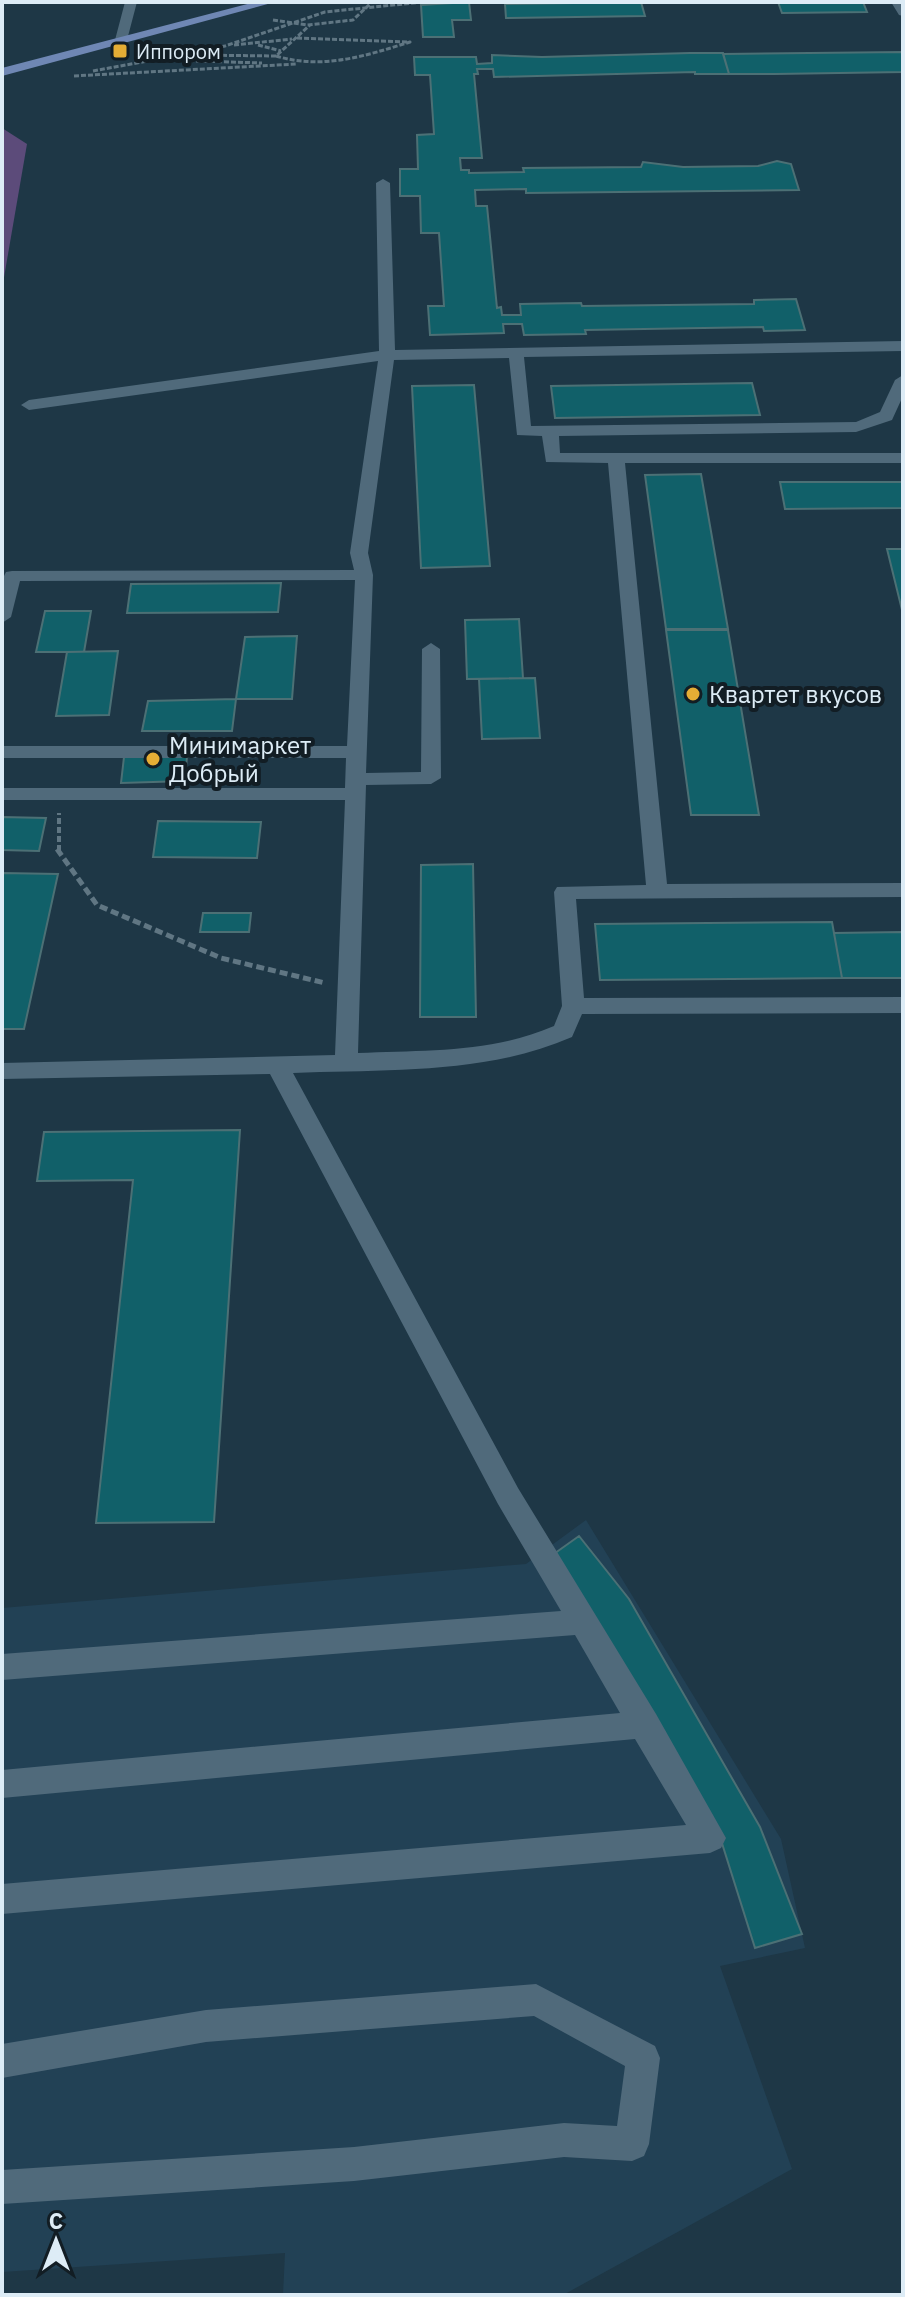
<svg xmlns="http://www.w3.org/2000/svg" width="905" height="2297" font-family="'IBM Plex Sans',sans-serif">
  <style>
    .built { fill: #224155 }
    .green { fill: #5c4b7a }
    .building { fill: #116069; stroke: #4c7075; stroke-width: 2 }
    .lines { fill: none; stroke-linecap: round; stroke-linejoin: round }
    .path-far2 { stroke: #607683; stroke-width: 3; stroke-dasharray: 5 2; stroke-linecap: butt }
    .path-far1 { stroke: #607683; stroke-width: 4; stroke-dasharray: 6 3; stroke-linecap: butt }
    .path { stroke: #607683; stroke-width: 5; stroke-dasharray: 8 4; stroke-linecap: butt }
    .minor { fill: #506a7b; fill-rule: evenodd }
    .major { fill: #6f87b4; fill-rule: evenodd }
    .poi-dot { fill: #e5ad35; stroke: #121d24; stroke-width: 3 }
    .labels { text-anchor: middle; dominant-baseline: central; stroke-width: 8; stroke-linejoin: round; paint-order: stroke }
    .far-poi-label { font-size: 20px; fill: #ddecf6; stroke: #121d24; text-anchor: start }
    .poi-label { font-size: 24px; fill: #ddecf6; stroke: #121d24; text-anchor: start }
  </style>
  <rect width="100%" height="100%" fill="#1e3746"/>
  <!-- built -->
  <path class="built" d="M586,1520L781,1839L805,1948L720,1966L792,2169L563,2295H283L285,2253L2,2272V1608L526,1564Z"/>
  <!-- green -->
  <path class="green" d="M2,128L27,144L2,289Z"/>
  <!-- building -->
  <path class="building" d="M469,2L471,20H452L454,37H423L421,5Z
    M641,2L645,16L506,18L505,4Z
    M778,2H863L867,12L782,13Z
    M903,52V72L775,74H729L723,54Z
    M690,53H723L729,74H695V72L494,77L493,69H477L478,74H474L482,158H460L461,170H469V173L524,172L523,168L641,167L643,162L683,167L758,166L777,161L791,164L799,190L526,193V189L475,190L476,206H487L497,308L501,307L502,315H521L520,304L581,303L582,306L754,304V300L796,299L805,330L764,331L763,327L585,330L586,334L524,335L522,324H503L504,333L430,335L428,306H444L439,233H421L420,196H400V169H418L417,135L434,134L430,75H415L414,57H476L477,64L492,63V55L542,57Z
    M752,383L760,415L555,418L551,386Z
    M474,385L490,566L421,568L412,386Z
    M701,474L728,629H666L645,475Z
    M780,482H903V508L785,509Z
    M887,549H903V616V614Z
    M281,583L278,612L127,613L131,584Z
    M45,611H91L84,652H36Z
    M519,619L523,678L467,679L465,620Z
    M666,630H728L759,815H691Z
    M297,636L292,699H236L245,637Z
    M118,651L109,715L56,716L67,652Z
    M535,678L540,738L482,739L479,679Z
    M236,699L232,731H142L148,701Z
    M187,756L185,781L121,783L124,757Z
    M2,817L46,818L39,851L2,850Z
    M158,821L261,822L257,858L153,857Z
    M473,864L476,1017H420L421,865Z
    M2,873L58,874L24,1029H2Z
    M203,913H251L249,932H200Z
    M832,922L842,978L600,980L595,924Z
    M903,932V978H842L834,933Z
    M240,1130L214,1522L96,1523L133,1180L37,1181L44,1132Z
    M579,1536L629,1599L760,1827L802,1934L755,1948L720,1837L551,1556Z"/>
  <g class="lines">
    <!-- path-far2 -->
    <path class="path-far2" d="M273,20L307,25L353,20L372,2
      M234,45L292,39
      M258,45L281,51
      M180,55L225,46L325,12L423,2
      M194,55L276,56L310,25
      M276,56C323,70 365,56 410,42L295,38
      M151,59L180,55
      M168,60L262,63
      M93,71L153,60
      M74,76L296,64"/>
    <!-- path-far1 -->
    <path class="path-far1" d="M59,851V813"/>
    <!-- path -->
    <path class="path" d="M57,849L97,905L221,958L325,983"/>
    <!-- minor -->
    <path class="minor" d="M125,2H137L127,40L121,44L115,40Z
      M891,2H903V16L899,15Z
      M383,179L390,183L395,350L903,341V351L524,357L531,426L856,422L880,412L895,380L903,375V396L892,420L856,432L559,436L560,453H903V463H625L667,884L903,883V897L576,899L584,998L903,997V1013L582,1014L572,1037C485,1075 386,1069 293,1073L518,1488L656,1714L726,1838L721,1848L710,1853L2,1914V1884L686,1825L635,1739L2,1798V1770L620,1713L575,1635L2,1680V1654L561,1611L498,1504L270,1074L2,1079V1063L335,1055L345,800H2V788H345L346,758H2V746H347L355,580L20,581L11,617L2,623V580L6,572L12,571L354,570L350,553L378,361L29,410L21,405L29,400L379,351L376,183ZM509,358L517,435L542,436L546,462L608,463L646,885L557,887L554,892L562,1006L554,1026C492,1053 425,1050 358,1053L366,785L431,784L441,778L440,649L431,643L422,649L421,772L366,773L373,575L368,553L394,360Z
      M536,1984L655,2046L660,2058L649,2144L644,2156L632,2161L564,2157L354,2181L2,2204V2170L354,2147L564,2123L617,2126L625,2066L534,2016L206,2042L2,2078V2044L206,2010Z"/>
    <!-- major -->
    <path class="major" d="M255,2H275L2,76V68Z"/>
  </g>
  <!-- markers -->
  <g class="poi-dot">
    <rect x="112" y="43" width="16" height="16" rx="4"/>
    <circle cx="693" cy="694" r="8"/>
    <circle cx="153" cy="759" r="8"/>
  </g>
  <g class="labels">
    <!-- far-poi labels -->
    <g class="far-poi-label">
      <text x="136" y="51">Иппором</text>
    </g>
    <!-- poi labels -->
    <g class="poi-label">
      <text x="709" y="694">Квартет вкусов</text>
      <text x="169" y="745">Минимаркет<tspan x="169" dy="28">Добрый</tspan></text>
    </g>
  </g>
  <!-- border -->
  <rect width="905" height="2297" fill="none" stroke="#ddecf6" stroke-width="8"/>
  <!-- north arrow -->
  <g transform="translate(56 2241)" stroke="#121d24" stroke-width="6" paint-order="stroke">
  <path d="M0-6L14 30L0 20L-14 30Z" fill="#ddecf6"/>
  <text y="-12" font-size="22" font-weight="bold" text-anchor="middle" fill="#ddecf6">С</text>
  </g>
</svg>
